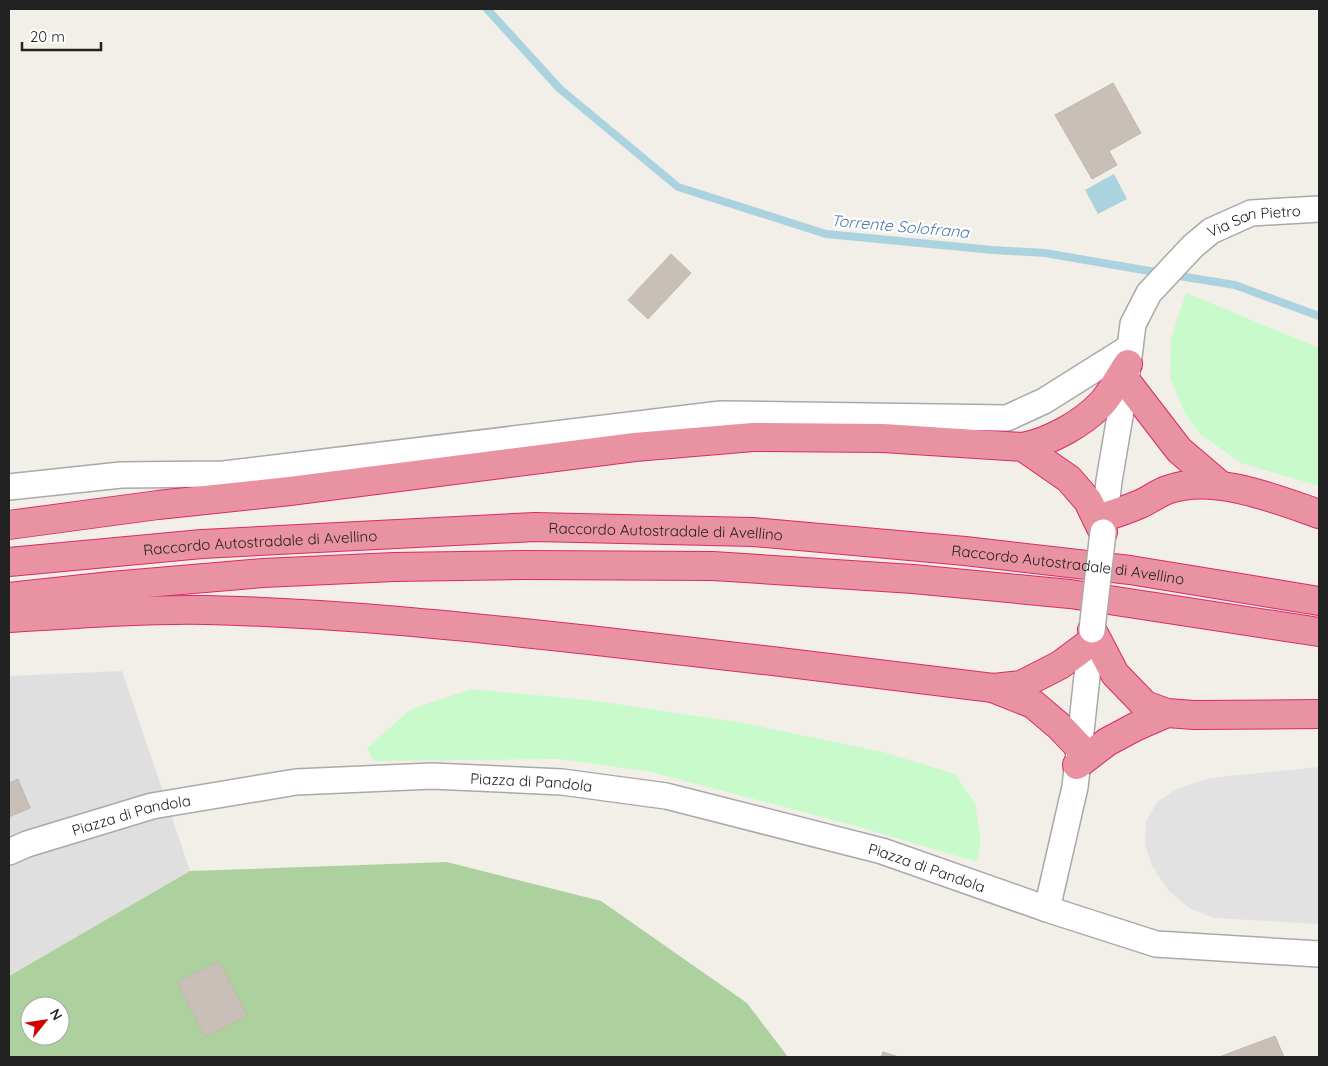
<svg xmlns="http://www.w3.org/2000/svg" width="1328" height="1066" font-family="Quicksand,sans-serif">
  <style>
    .residential { fill: #e0dfdf }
    .forest { fill: #add19e; fill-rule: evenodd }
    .park { fill: #c8facc }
    .parking { fill: #e2e2e2 }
    .water { fill: #aad3df }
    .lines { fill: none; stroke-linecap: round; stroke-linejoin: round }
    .stream { stroke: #aad3df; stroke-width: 8 }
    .building { fill: #c7bfb8; stroke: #c4b6ab }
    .minor-casing { stroke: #a9a9a9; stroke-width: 28 }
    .highway-casing { stroke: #dc2a67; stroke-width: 30 }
    .minor { stroke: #fff; stroke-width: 25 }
    .highway { stroke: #e892a2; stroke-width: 28 }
    .minor-bridge-casing { stroke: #a9a9a9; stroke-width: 28; stroke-linecap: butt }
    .minor-bridge { stroke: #fff; stroke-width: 25 }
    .labels { text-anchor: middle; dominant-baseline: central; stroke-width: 4.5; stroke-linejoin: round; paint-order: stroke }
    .street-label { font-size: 15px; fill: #222; stroke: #fff }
    .water-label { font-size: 16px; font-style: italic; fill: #4a7aab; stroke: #fff }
  </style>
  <rect width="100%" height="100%" fill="#f2efe9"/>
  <!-- residential -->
  <path class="residential" d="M122,671L190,871L9,976V676Z"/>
  <!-- forest -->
  <path class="forest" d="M447,862L601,901L747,1003L788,1057H9V976L190,871ZM30,1006H60V1036H30Z"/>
  <!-- park -->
  <path class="park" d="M1186,293L1319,348V486L1241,463L1200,434L1185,414L1170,377L1171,338Z
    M472,689L597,701L743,723L883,752L955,774L975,803L981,840L977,862L856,826L651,772L560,759L374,761L367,748L411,709Z"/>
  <!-- parking -->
  <path class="parking" d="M1319,767V924L1214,918L1189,908L1169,891L1152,866L1145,844L1146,821L1158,801L1179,788L1210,778Z"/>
  <!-- water -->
  <path class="water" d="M1114,174L1127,199L1098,214L1085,190Z"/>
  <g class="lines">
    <!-- stream -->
    <path class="stream" d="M487,9L560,89L678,187L826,234L993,250L1045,253L1161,273
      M1173,275L1235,285L1319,316"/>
  </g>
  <!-- building -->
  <path class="building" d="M1113,83L1141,133L1109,151L1117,165L1092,179L1055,115Z
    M671,254L691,273L648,319L628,300Z
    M18,779L30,808L9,817V783Z
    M219,961L247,1015L205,1037L177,982Z
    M1275,1036L1284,1057H1219Z
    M883,1052L899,1057H881Z"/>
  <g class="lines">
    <!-- minor casing -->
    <g class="minor-casing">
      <g id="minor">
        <path d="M9,487L121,475L224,474L721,414L1007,418L1044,401L1130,347"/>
        <path id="s1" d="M1103,532L1109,481L1126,381L1133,324L1149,293L1193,246L1211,231L1251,213L1319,209"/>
        <path id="s2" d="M9,852L27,844L152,806L296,782L432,776L562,782L666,796L882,851L1047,909L1156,944L1319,954"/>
        <path d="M1047,909L1075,787L1092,630"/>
      </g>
    </g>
    <!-- highway casing -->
    <g class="highway-casing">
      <g id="highway">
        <path d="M1126,381L1179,450L1220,485"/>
        <path d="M1023,447C1051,441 1082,424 1102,403C1112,392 1119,377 1128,364"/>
        <path d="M1105,517C1116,513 1129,509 1140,504C1150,500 1158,493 1167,490C1212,473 1276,499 1319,514"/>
        <path d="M9,525L158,505L290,491L635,447L753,437L883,438L1023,447L1069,479L1088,501L1103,532"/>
        <path id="s3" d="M9,562L202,544L535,527L753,532L965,551L1130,570L1319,601"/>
        <path d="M9,597L111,586L263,573L394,567L523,565L713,566L913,579L1070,594L1319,632"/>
        <path d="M9,618C75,614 141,609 207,610C335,613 462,626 589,640C724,655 858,671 993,688L1021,685L1060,665L1091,642"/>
        <path d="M1092,630L1115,674L1145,705L1167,713L1194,715L1319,714"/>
        <path d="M995,689L1033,704L1059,726L1079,747"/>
        <path d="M1077,765L1107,742L1135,727L1167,713"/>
      </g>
    </g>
    <!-- minor -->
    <use href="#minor" class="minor"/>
    <!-- highway -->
    <use href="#highway" class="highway"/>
    <!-- minor-bridge casing -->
    <g class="minor-bridge-casing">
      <path id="minor-bridge" d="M1092,630L1103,532"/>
    </g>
    <!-- minor-bridge -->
    <use href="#minor-bridge" class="minor-bridge"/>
  </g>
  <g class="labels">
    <!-- street labels -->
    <g class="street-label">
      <text stroke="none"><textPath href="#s1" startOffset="378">Via San Pietro</textPath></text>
      <text stroke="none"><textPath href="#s3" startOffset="658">Raccordo Autostradale di Avellino</textPath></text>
      <text stroke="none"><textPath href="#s3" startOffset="252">Raccordo Autostradale di Avellino</textPath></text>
      <text stroke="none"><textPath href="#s3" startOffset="1062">Raccordo Autostradale di Avellino</textPath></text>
      <text stroke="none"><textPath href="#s2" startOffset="532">Piazza di Pandola</textPath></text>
      <text stroke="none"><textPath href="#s2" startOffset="128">Piazza di Pandola</textPath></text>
      <text stroke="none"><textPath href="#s2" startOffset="938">Piazza di Pandola</textPath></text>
    </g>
    <!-- water labels -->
    <g class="water-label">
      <text transform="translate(900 226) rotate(5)">Torrente Solofrana</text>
    </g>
  </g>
  <!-- border -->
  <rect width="1328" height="1066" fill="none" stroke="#222222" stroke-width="20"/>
  <!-- north arrow -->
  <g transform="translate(45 1021) rotate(60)"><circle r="24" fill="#ffffff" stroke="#a7a7a7"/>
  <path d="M0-4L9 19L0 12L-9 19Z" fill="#d40000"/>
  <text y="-8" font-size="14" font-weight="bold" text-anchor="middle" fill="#222222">N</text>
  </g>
  <!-- scale -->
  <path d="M22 42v8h79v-8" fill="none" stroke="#222222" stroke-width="2.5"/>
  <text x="30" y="42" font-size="15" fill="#222222" stroke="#ffffff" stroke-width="4" paint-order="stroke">20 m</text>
</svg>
